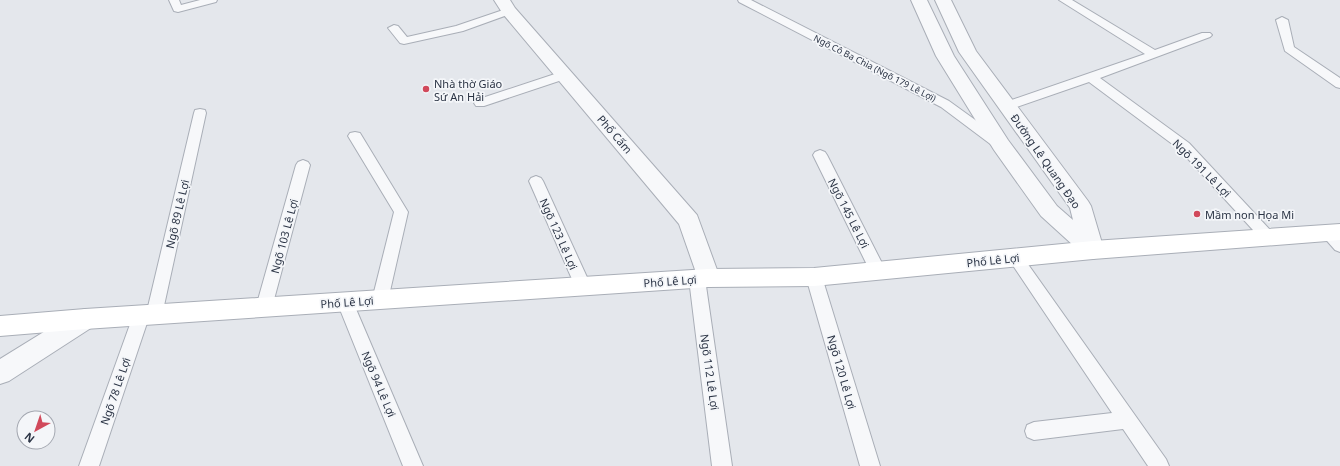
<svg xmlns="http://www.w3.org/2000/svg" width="1340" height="466" font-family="'Noto Sans',sans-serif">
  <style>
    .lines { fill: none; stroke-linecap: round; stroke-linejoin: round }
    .service-casing { stroke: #a9aeb7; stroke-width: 2 }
    .minor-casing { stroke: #a9aeb7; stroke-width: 2 }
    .tertiary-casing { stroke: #a9aeb7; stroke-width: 2 }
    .secondary-casing { stroke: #a9aeb7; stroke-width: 2 }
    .service { fill: #f7f8fa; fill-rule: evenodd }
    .minor { fill: #f7f8fa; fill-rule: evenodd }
    .tertiary { fill: #f7f8fa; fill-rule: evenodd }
    .secondary { fill: #fff; fill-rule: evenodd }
    .poi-dot { fill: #d1495b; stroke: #f4f6f9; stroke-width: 1.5 }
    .labels { text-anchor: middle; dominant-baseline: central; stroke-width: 3.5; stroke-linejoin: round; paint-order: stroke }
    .far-street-label { font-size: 9px; fill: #2b3445; stroke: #f4f6f9 }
    .poi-label { font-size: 11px; fill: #2b3445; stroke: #f4f6f9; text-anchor: start }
    .street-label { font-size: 11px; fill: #2b3445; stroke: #f4f6f9 }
  </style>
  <rect width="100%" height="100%" fill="#e4e7ec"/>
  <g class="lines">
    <!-- service casing -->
    <g class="service-casing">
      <path id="service" d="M169,0H179L181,5L200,0H217L216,2L178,12L174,11Z
        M738,0H751L949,101L1003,140L1005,143L1003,146L998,147L993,146L941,107L739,2Z
        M1059,0H1072L1155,50L1202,33H1210L1212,35L1210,37L1100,78L1189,143L1273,233L1276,237L1273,241L1268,243L1263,241L1179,149L1089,82L1011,109H1003L1001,106L1003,103L1145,54Z
        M509,8L513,9L514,11L513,13L463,31L404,44L400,43L388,28L394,25L398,26L407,37L456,26Z
        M1282,17L1288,20L1294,47L1340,78V88L1336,87L1285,51L1276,20Z
        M564,71L568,72L570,75L568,78L484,106H476L474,103L476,100Z
        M200,109L205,110L206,113L162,315L160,320L154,322L148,320L99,466H79L133,316L135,311L141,309L147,311L194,113L195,110Z
        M355,132L360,133L408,212L388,300L386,305L380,307L374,305L372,300L394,212L348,136L350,133Z
        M820,150L825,152L827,155L886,271L884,275L878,277L872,275L870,271L813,155L815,152Z
        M303,160L308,162L310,165L272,307L270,312L264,314L258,312L256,307L296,165L298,162Z
        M536,176L541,178L543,181L591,286L589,290L583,292L577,290L575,286L529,181L531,178Z
        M1327,227L1332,229L1340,237V252L1335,250L1320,233L1322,229Z
        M1015,251L1020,253L1166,459L1169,466H1148L1123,429L1034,440L1027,437L1025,431L1027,425L1034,422L1112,413L1010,261L1007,257L1010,253Z
        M814,271L820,273L822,277L880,466H860L806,277L808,273Z
        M697,273L703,275L705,279L732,466H712L689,279L691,275Z
        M345,295L351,297L353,302L423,466H403L337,302L339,297Z"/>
    </g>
    <!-- minor casing -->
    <g class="minor-casing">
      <path id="minor" d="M494,0H510L515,8L697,215L720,278L716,284L708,287L700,284L679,224L503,14Z"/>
    </g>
    <!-- tertiary casing -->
    <g class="tertiary-casing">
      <path id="tertiary" d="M911,0H927L954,56L1008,140L1057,206L1073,220L1070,208L959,52L935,0H951L976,51L1088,201L1091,206L1104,250L1101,256L1093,259L1085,256L1041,216L994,150L936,56Z
        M85,309L94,312L97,319L94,326L9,381L0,384V359L76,312Z"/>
    </g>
    <!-- secondary casing -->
    <g class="secondary-casing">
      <path id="secondary" d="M1340,224V240L1093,259L814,286L708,287L85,329L0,336V316L85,309L708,269L814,268L1093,241Z"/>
    </g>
    <!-- service -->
    <use href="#service" class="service"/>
    <!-- minor -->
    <use href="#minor" class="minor"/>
    <!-- tertiary -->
    <use href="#tertiary" class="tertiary"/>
    <!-- secondary -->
    <use href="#secondary" class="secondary"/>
  </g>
  <!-- markers -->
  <g class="poi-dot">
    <circle cx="426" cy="89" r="4"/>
    <circle cx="1197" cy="214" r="4"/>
  </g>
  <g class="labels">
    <!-- far-street labels -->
    <g class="far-street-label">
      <text transform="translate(875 68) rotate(27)">Ngõ Cô Ba Chìa (Ngõ 179 Lê Lợi)</text>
    </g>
    <!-- poi labels -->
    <g class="poi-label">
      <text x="434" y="83">Nhà thờ Giáo<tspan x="434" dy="13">Sứ An Hải</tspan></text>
      <text x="1205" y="214">Mầm non Họa Mi</text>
    </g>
    <!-- street labels -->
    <g class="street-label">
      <text transform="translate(615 134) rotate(49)">Phố Cấm</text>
      <text transform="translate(1046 161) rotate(55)">Đường Lê Quang Đạo</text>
      <text transform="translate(1202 168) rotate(45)">Ngõ 191 Lê Lợi</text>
      <text transform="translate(849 213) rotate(63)">Ngõ 145 Lê Lợi</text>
      <text transform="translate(177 214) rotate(-77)">Ngõ 89 Lê Lợi</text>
      <text transform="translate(559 234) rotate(66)">Ngõ 123 Lê Lợi</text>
      <text transform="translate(284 236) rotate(-75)">Ngõ 103 Lê Lợi</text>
      <text transform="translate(993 260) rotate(-6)">Phố Lê Lợi</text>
      <text transform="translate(670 281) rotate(-4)">Phố Lê Lợi</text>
      <text transform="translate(347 302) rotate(-4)">Phố Lê Lợi</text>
      <text transform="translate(710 372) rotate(82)">Ngõ 112 Lê Lợi</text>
      <text transform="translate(842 372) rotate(74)">Ngõ 120 Lê Lợi</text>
      <text transform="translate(379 384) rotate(67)">Ngõ 94 Lê Lợi</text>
      <text transform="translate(115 391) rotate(-71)">Ngõ 78 Lê Lợi</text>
    </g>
  </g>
  <!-- north arrow -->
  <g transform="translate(36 430) rotate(220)"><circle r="19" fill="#f4f6f9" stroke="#a4a8b1"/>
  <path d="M0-3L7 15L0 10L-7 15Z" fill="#d1495b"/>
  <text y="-6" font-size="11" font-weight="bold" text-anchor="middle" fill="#2b3445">N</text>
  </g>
</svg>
